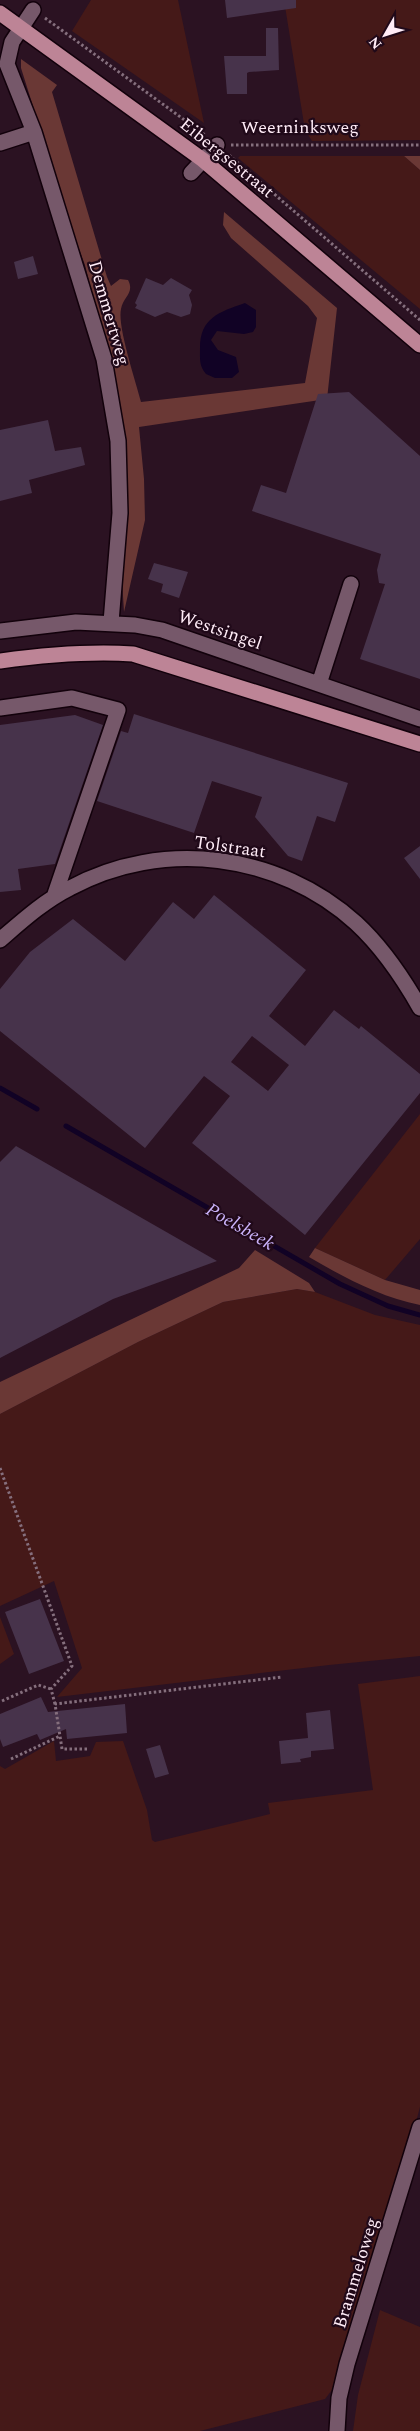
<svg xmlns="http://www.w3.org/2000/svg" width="420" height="2431" font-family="Spectral,serif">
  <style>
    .green { fill: #451918 }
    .forest { fill: #6a3835 }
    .water { fill: #110225 }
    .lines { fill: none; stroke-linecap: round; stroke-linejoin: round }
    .stream { stroke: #110225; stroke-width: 5 }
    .building { fill: #47334b; fill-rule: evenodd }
    .minor-casing { stroke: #12010b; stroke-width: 18 }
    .major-casing { stroke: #12010b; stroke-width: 18 }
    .path { stroke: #856f7d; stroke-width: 3; stroke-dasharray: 2.5 2.5; stroke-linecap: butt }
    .minor { stroke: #76586a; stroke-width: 15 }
    .major { stroke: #bd8496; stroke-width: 15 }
    .labels { text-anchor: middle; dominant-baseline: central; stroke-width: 4.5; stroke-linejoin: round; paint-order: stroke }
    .street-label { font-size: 18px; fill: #ffecf7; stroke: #200919 }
    .water-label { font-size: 19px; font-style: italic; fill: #cab3fa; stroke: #200919 }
  </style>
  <rect width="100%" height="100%" fill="#2b1222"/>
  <!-- green -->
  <path class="green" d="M91,0H178L204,123L72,31Z
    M284,0H420V140L312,141L305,130Z
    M240,156H404L420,170V309L238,158Z
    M420,1114V1239L385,1280L315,1248Z
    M297,1289L315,1292L375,1315L420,1325V1656L329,1665L57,1697L82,1668L54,1581L0,1606V1414L138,1342L223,1302Z
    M0,1617L14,1654L0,1664Z
    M420,1676V2107L389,2222L338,2382L325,2399L200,2431H0V1766L5,1769L54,1741L56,1761L90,1756L96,1742L123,1741L147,1810L152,1840L155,1842L270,1814L268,1803L373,1790L358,1684Z
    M380,2310L420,2327V2431H353L358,2395Z"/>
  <!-- forest -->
  <path class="forest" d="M21,59L57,85L52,92L107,277L111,286L120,279L128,280C135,293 123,297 121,309C117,326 136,382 141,402L305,383L317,318L308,306L231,238L223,225L224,212L337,308L327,399L139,427L144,479L145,520L124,612L122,580L125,461L120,404L85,265L72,230L21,68Z
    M404,156H420V170Z
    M315,1248L385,1280L420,1290V1305C380,1297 343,1277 309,1257Z
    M255,1250L309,1283L315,1292L297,1289L223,1302L138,1342L0,1414V1382L239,1268Z"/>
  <!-- water -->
  <path class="water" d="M245,303L256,310V327L253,332L244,334L217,331L211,340L218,350L236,357L239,372L232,378H215L206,374C199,366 200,359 200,348C200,318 219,312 245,303Z"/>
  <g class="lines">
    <!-- stream -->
    <path class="stream" d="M0,1088L37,1109
      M66,1126L340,1284L388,1306L420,1315"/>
  </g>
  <!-- building -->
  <path class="building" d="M225,0H296V8L227,18Z
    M266,28H278L279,70L249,72L247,73V94H227L224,56H266Z
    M33,256L38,274L18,279L14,262Z
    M146,278L163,285L171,278L192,290L189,295L192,305L190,314L181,317L167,312L155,317L135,308L137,305L135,303Z
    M349,392L420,456V679L360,659L385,584L379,583L377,570L381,554L252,511L261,485L286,493L318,394Z
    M48,420L55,451L81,447L85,465L29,480L32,493L0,501V430Z
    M154,563L188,572L179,598L161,592L163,584L148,579Z
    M134,714L348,783L335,822L317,816L302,861L288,856L255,817L262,797L212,781L194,833L97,801L121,731L128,733Z
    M75,715L103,725L55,864L18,869L21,890L0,892V725Z
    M420,846V879L404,858Z
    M214,895L306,970L269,1016L305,1046L334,1010L359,1029L361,1026L420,1074V1093L305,1235L192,1143L230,1096L204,1076L145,1148L0,1031V989L30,952L73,919L125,961L173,902L194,919ZM252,1036L289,1065L268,1091L231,1062Z
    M16,1146L217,1261L113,1299L0,1358V1162Z
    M40,1599L64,1661L29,1674L5,1612Z
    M41,1697L48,1712L125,1704L127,1733L67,1739L66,1729L40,1740L37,1734L3,1747L0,1739V1714Z
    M330,1710L334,1749L311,1751V1757L300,1759L301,1762L281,1764L279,1741L308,1738L306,1713Z
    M160,1745L169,1774L155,1778L146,1749Z"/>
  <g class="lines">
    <!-- minor casing -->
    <g class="minor-casing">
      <path id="minor" d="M33,10L12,42L7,64L34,132L104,359L118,441L120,513L111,622
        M0,143L34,132
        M191,173L217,145
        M0,631L76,622L135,625L162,630L420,719
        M319,684L351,584
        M0,708L72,698L118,710L54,897
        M0,940C22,921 44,901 70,888C162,838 279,853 356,923C382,947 403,978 420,1008
        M337,2431L339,2398L347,2364L420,2127"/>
    </g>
    <!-- major casing -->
    <g class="major-casing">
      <path id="major" d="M0,13L203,160L420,345
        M0,661C44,655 88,651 133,654L420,744"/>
    </g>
    <!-- path -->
    <path class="path" d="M45,18L205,135
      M231,145H420
      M229,155L420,320
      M0,1468L72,1666L51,1689L55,1704
      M2,1701L38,1685L51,1689
      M87,1749H62L55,1704L282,1677
      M11,1759L60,1736"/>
    <!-- minor -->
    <use href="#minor" class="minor"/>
    <!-- major -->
    <use href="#major" class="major"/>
  </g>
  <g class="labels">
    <!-- street labels -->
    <g class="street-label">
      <text x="300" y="127">Weerninksweg</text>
      <text transform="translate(227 158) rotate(39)">Eibergsestraat</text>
      <text transform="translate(109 313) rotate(74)">Demmertweg</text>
      <text transform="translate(220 630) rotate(19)">Westsingel</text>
      <text transform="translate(230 847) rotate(8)">Tolstraat</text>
      <text transform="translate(356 2273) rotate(-73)">Brammeloweg</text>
    </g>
    <!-- water labels -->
    <g class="water-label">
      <text transform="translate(240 1227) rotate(30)">Poelsbeek</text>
    </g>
  </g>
  <!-- north arrow -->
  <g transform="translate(385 35) rotate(231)" stroke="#200919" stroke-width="4" paint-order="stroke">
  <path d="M0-4L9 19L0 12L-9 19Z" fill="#ffecf7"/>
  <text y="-8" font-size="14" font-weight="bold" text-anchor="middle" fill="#ffecf7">N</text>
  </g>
</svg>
